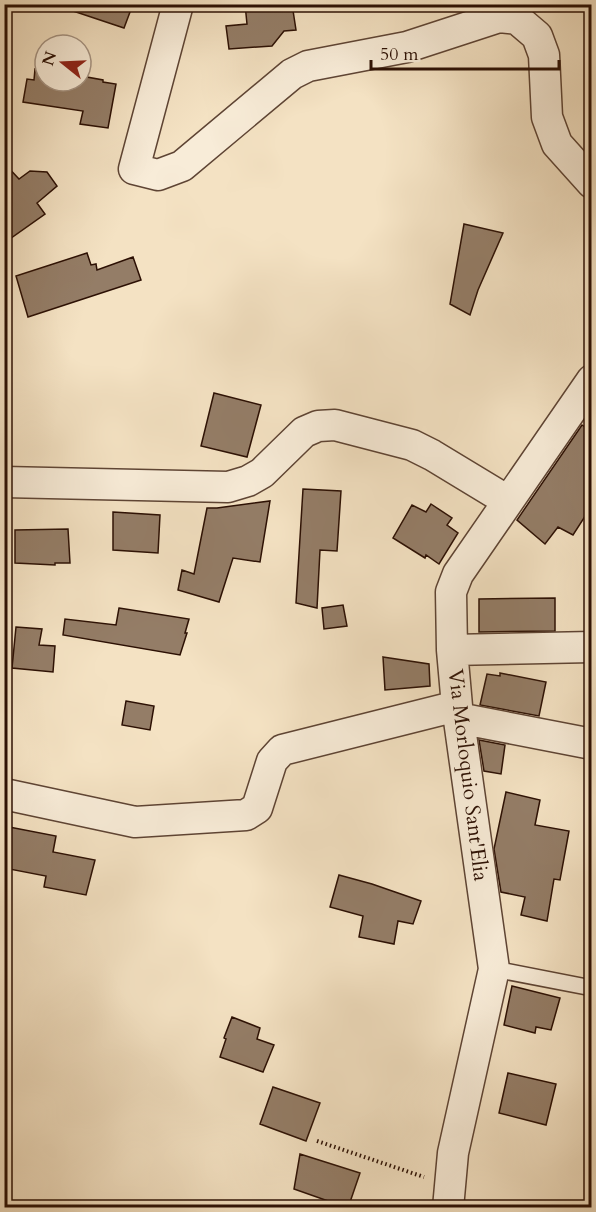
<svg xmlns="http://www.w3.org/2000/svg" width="596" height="1212" font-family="Cardo,serif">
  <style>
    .building { fill: #947d67; stroke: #2c1004; stroke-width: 1.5 }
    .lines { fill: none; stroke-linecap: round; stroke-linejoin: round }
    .lane-casing { stroke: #5e4434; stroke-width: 18 }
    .street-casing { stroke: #5e4434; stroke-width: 33 }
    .path { stroke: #2c1004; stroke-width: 4; stroke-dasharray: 1.5 3; stroke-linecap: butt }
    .lane { stroke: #f8ecd8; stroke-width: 15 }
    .street { stroke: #f8ecd8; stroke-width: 30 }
    .labels { text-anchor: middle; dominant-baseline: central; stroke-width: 5; stroke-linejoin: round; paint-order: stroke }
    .street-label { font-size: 21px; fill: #2c1004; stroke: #f8ecd8 }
  </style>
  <rect width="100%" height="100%" fill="#f4e2c3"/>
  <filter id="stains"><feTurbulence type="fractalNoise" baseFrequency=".00333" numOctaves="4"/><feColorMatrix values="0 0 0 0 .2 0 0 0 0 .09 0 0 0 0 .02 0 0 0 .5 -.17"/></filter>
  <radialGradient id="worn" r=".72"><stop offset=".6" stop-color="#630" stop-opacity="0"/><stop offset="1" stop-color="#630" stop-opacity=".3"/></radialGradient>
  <!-- building -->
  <path class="building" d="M65,4H133L124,28L64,8Z
    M245,4H292L296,30L284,31L272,46L229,49L226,26L247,24Z
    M35,69L45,71V81H81V76L103,80V82L116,84L108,128L80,124L83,111L23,102L27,79L34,80Z
    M4,163L19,179L30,171L47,172L57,186L37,203L45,214L4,243Z
    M464,224L503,233L478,290L470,315L450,304Z
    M87,253L91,265L96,264L97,270L133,257L141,280L28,317L16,276Z
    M214,393L261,405L247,457L201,446Z
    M582,425L591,431V507L573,535L558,527L545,544L517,520Z
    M303,489L341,491L337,551L320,550L317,608L296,603Z
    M270,501L260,562L233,558L219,602L178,590L182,570L194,574L207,508H217Z
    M431,504L452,518L447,525L458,533L439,564L426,555L425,558L393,538L412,505L426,512Z
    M113,512L160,515L158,553L113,550Z
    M68,529L70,563H55V565L15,563V530Z
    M555,598V631L479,632V599Z
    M343,605L347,626L324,629L322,608Z
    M119,608L189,619L185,633H187L180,655L63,635L65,619L116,625Z
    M16,627L42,629L39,645L55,646L53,672L12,668Z
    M383,657L429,664L430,686L385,690Z
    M500,673L546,682L539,716L480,705L487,674L500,676Z
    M126,701L154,706L150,730L122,725Z
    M479,740L505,745L501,774L484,771Z
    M506,792L540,800L535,825L569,831L560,880L554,879L547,921L521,915L525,897L501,892L494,849Z
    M4,826L56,836L53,852L95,860L86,895L44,887L46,876L4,868Z
    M339,875L372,884L421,901L413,924L398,921L394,944L359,937L363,916L330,907Z
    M512,986L560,998L551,1030L536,1027L535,1033L504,1025Z
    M232,1017L260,1028L257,1039L274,1045L263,1072L220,1057L226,1039L224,1038Z
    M508,1073L556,1084L546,1125L499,1113Z
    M273,1087L320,1103L306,1141L260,1124Z
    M300,1154L360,1173L348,1208L294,1189Z"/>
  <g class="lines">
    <!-- lane casing -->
    <g class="lane-casing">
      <path id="lane" d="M494,969L592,988"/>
    </g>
    <!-- street casing -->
    <g class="street-casing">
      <path id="street" d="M178,4L134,169L158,175L182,166L292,74L308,66L407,47L499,17L517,19L537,36L544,55L547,117L557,144L592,183
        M4,482L228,487L248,481L262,473L304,432L318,426L335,425L412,445L432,455L508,501
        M452,650L592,647
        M458,718L592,744
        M4,794L135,822L246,815L257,808L272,761L282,750L457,706
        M448,1208L453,1153L494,969L457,706L452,650L451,592L458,574L592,380"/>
    </g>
    <!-- path -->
    <path class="path" d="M317,1141L424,1177
      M329,1202L345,1208"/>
    <!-- lane -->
    <use href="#lane" class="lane"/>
    <!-- street -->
    <use href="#street" class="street"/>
  </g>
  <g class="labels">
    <!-- street labels -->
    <g class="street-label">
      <text transform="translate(468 775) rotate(83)">Via Morloquio Sant'Elia</text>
    </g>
  </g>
  <!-- margin -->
  <rect width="596" height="1212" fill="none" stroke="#f4e2c3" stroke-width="24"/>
  <rect x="6" y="6" width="584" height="1200" fill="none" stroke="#2c1004" stroke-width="3"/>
  <rect x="12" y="12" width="572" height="1188" fill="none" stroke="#2c1004" stroke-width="1.5"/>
  <!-- north arrow -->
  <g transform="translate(63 63) rotate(288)"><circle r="28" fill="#f8ecd8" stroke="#a69483" stroke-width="1.5"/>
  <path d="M0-4.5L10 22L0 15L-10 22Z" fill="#8f2418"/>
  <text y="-9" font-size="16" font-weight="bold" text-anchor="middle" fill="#2c1004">N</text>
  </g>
  <!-- scale -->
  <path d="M371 60v9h188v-9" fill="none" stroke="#2c1004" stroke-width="3"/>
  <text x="380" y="60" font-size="18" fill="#2c1004" stroke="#f8ecd8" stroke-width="4.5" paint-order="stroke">50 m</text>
  <rect width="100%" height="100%" filter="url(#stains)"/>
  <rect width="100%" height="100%" fill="url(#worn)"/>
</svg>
